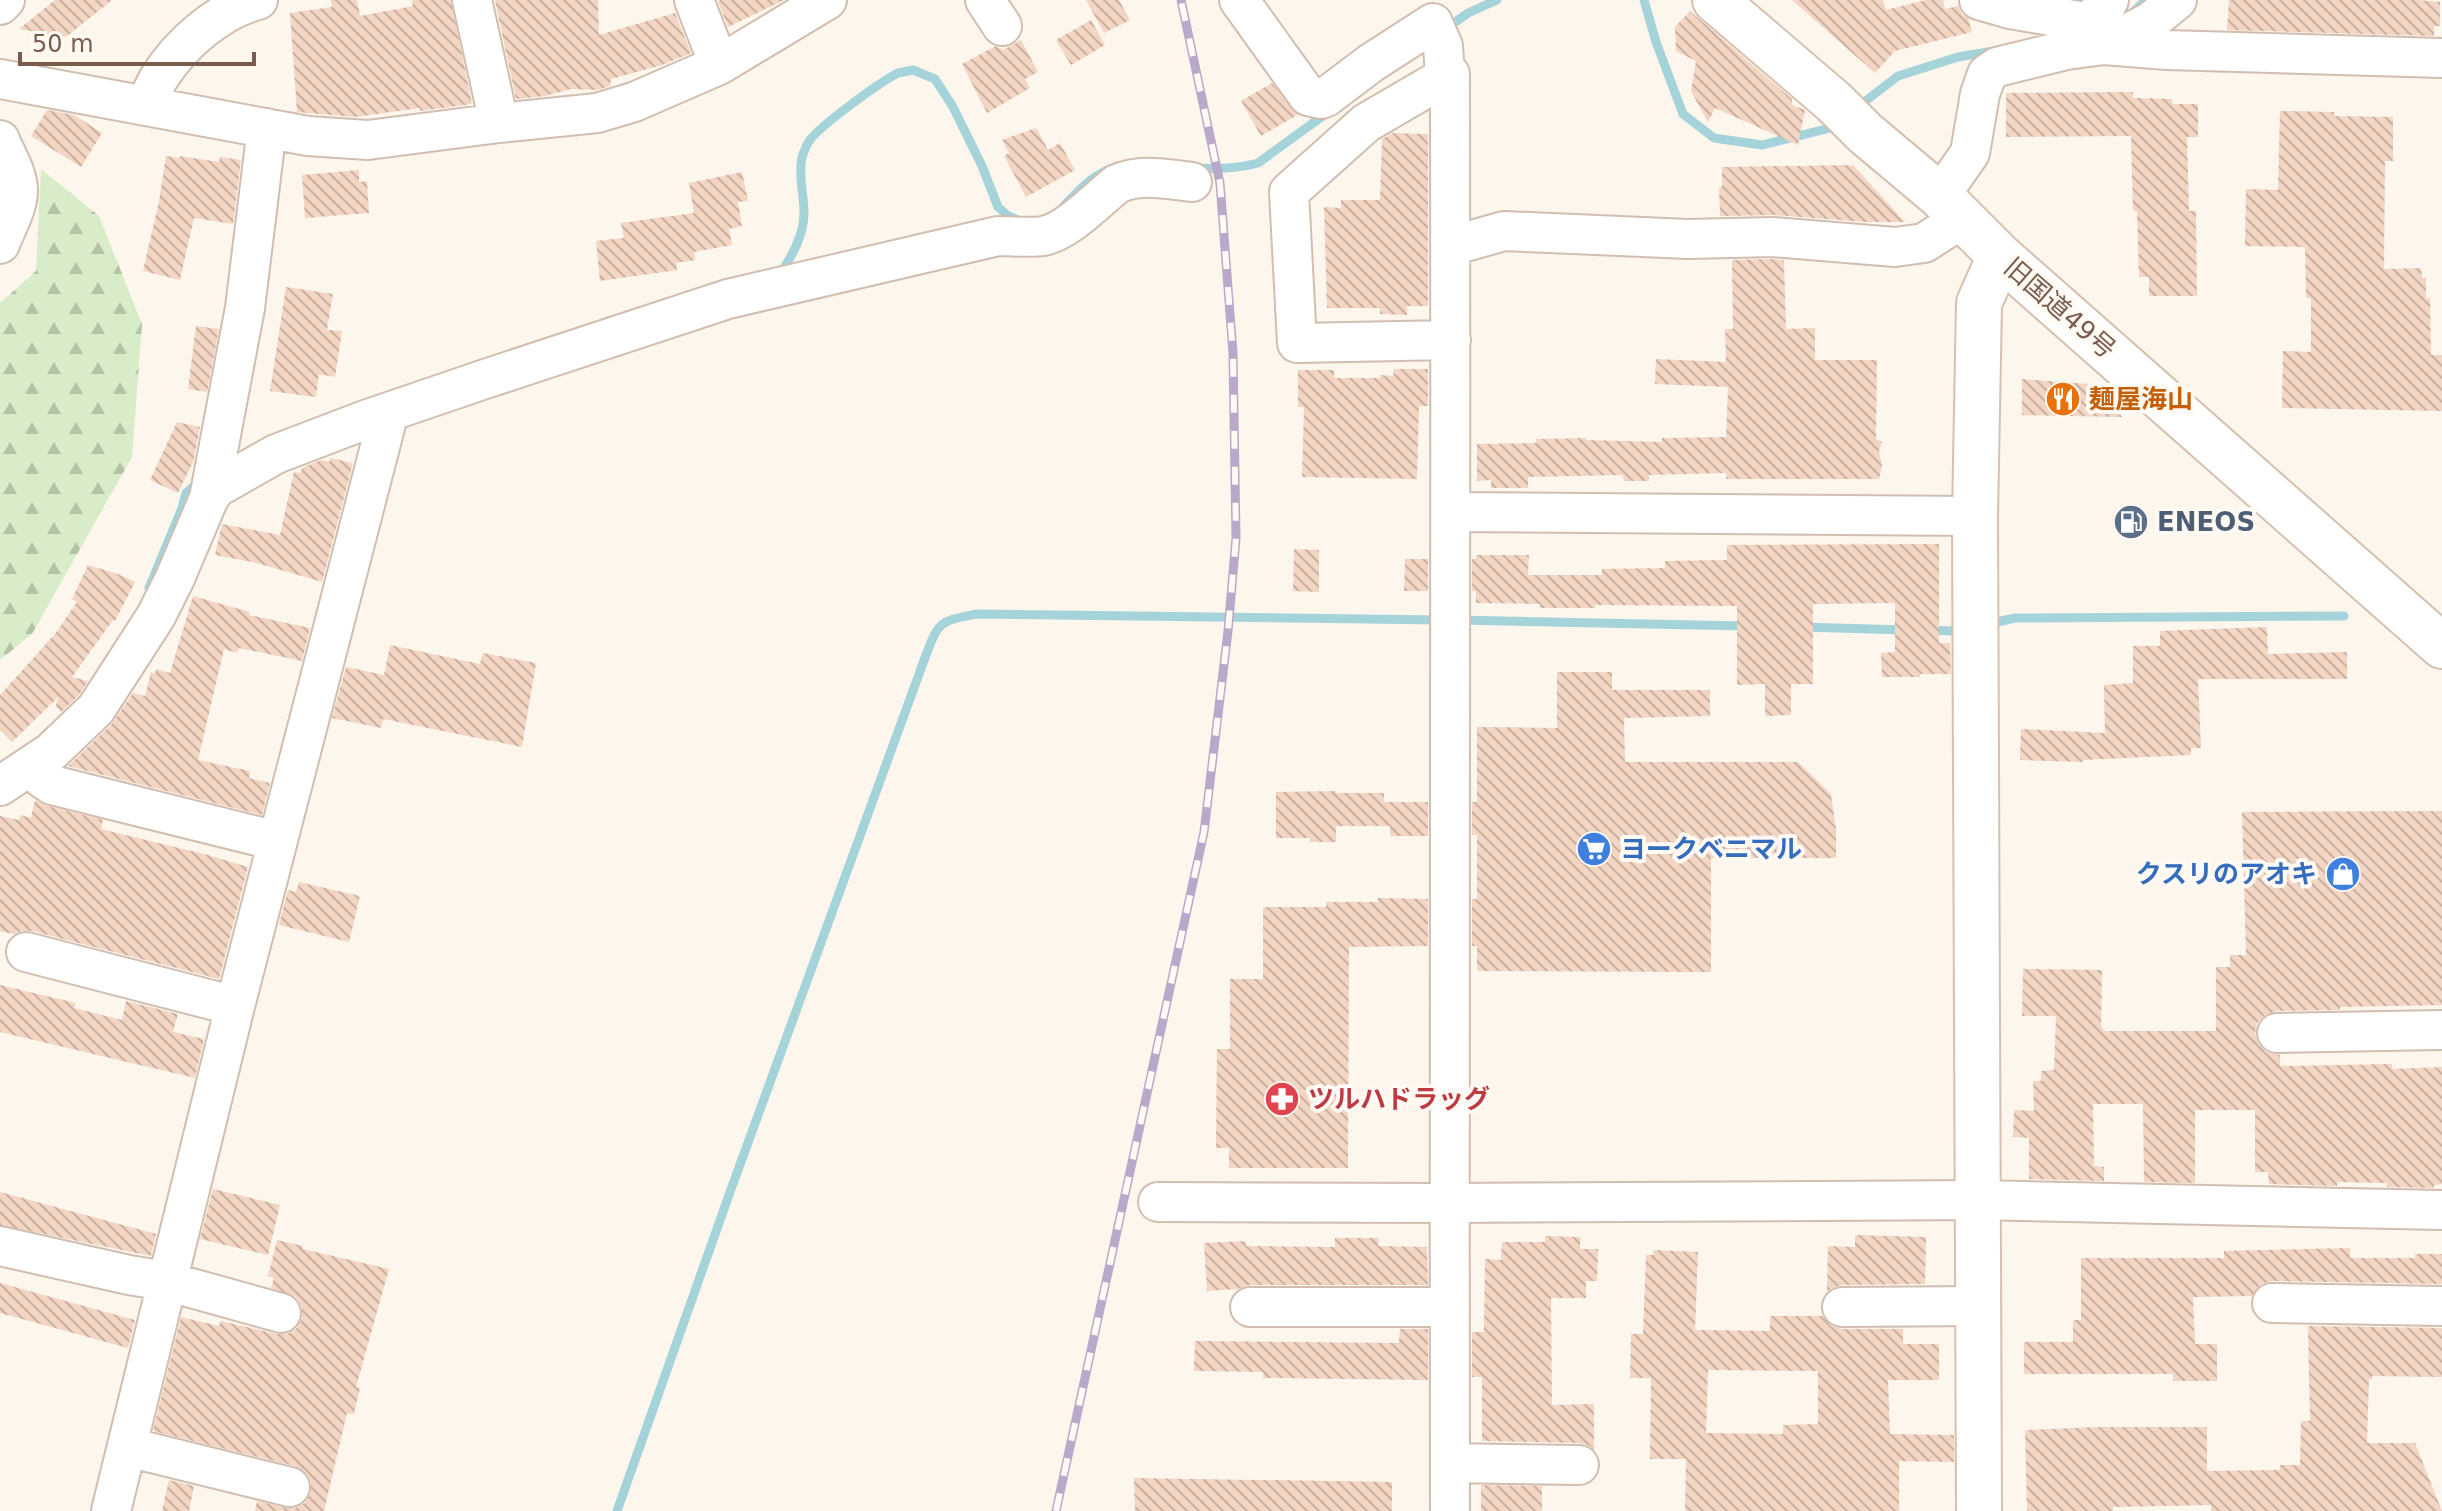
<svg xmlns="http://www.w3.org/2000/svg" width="2442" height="1511" font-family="'DejaVu Sans','Noto Sans JP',sans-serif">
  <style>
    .forest { fill: url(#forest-firs) }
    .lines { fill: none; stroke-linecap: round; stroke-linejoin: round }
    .stream { stroke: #a5d3da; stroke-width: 9 }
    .building { fill: url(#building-back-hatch); fill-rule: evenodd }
    .street-casing { stroke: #d1beb0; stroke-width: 42 }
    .secondary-casing { stroke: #d6c0b0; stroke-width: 48 }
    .street { stroke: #fff; stroke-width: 38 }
    .secondary { stroke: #fff; stroke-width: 44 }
    .rail-casing { stroke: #b9a8c9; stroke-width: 9 }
    .rail { stroke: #fffaf3; stroke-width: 6; stroke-dasharray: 18; stroke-linecap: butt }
    .labels { text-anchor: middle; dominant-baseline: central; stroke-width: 8; stroke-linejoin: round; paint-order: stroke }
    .street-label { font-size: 26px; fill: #7a5c4d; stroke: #fffaf3 }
    .food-label { font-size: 26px; font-weight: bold; fill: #c56008; stroke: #fffaf3; text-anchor: start }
    .service-label { font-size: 26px; font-weight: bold; fill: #4e5e75; stroke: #fffaf3; text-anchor: start }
    .shop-label { font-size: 26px; font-weight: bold; fill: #366cbe; stroke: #fffaf3; text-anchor: start }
    .health-label { font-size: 26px; font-weight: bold; fill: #be3a42; stroke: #fffaf3; text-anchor: start }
  </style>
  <defs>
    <pattern id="forest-firs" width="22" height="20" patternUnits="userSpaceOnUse" patternTransform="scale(2)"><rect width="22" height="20" fill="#d8ecc9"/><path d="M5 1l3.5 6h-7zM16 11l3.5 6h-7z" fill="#b4c2a5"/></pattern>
    <pattern id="building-back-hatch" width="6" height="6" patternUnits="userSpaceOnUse" patternTransform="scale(2)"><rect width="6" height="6" fill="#f3d5c3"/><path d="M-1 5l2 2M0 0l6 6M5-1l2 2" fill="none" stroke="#cab0a1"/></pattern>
  </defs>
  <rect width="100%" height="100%" fill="#fdf6ec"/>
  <!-- forest -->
  <path class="forest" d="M41,169L99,216L142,324L132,457L32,634L0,660V303L36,271Z"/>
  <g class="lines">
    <!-- stream -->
    <path class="stream" d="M1644,0L1656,42L1683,114L1714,138L1762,145L1830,128L1837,122
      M2131,14L2146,0
      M1444,30L1468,13L1497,0
      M1855,109L1898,76L1958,57L1994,51
      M1196,168C1217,169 1237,169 1258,163L1331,110
      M1063,207C1078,191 1089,178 1110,169
      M779,275C792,257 804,236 804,213C804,194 798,176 802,157C804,152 806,145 810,140C821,125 880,82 898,73L913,70L935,79L953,107L982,166L998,207L1007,215L1022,222
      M149,588L182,508L186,493L200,481
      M1457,620L1746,626
      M1988,624L2015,618L2344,616
      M1801,627L1906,630
      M1929,630L1951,631L1966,628
      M617,1511L730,1192L926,655C939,620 941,621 977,614L1442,620"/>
  </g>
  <!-- building -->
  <path class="building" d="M55,0H112L66,37L19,29Z
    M331,0H357L360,16L413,6L412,0H451L472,104L420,111V108L355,117L297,112L290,13L332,7Z
    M495,0H598L599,35L675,13L691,53L662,65L611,79L610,86L597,90L571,89L545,96L516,99Z
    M784,0L728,27L718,1L721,0Z
    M1086,0H1119L1130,20L1104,33Z
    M1792,0H1883L1886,10L1926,0H1943L1945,9L1958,6L1963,15L1968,18L1972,32L1895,51L1875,73Z
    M2229,0H2417L2440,2V26H2434V36L2227,30Z
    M1690,11L1792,99V105L1805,110L1798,145L1715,108L1708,122L1691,91L1696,61L1676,51L1675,27Z
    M1091,20L1105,45L1071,65L1056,40Z
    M1021,40L1038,72L1025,79L1030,88L987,113L962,64L996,46L1003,50Z
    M1272,83L1297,115L1261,136L1241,101Z
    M2133,92V98L2172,99V104H2198V137H2187L2189,211H2196L2197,296H2149V277H2139L2137,211H2133L2131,136L2006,137V93Z
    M47,110L74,115L102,133L81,167L31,136Z
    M2280,111L2334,112V116L2393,117V161H2385L2384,269L2421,268L2422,278H2426V299L2430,298L2431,355H2442V411L2282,408L2283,351L2311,352V298H2306L2305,247L2245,246L2246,189L2278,190Z
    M1036,128L1048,150L1060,143L1075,170L1026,197L1004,156L1009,153L1002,140Z
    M1393,133L1428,134V306H1407V315L1380,314V308H1327L1324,207L1341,208V200H1380L1382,139Z
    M166,156L179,158L180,156L219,162L220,157L241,160L233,224L194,218L180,280L143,271L159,201Z
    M1853,165L1905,222H1865L1775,215L1720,216L1719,187H1722V167Z
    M359,170V182L367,181L369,213L305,218L302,175Z
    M742,172L748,201L738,202L742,226L729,229L732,245L694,252L695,260L676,263L677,270L600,281L596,241L624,238L621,223L694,213L689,183Z
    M1772,259L1784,260L1786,329L1815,328V360H1877L1876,439L1882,442L1879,451L1882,466L1879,479H1726V473L1649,475V481H1624L1623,475L1528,477V488H1491V480L1477,481V444L1536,443V439L1586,438V440L1662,442V438L1726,437L1728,387L1655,384L1656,359L1726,362L1725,329H1733L1732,260Z
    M286,287L333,294L327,330L342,331L335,377L319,374L316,397L270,391Z
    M196,326L219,329L207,392L188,389Z
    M1394,369H1428V406H1419L1417,479L1302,477L1304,407H1298V370H1334V378H1380V375L1393,376Z
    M2022,379L2089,384L2123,417L2022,415Z
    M177,422L200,427L193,462L178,493L150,480Z
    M331,458L353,463L322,582L257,563L215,555L222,524L280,535L294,472L301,473L302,468L321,460L329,462Z
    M1939,544V643H1950L1951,674H1920V677H1882L1881,653L1895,652V603L1813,604V684H1791V715L1765,716V684L1737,685V606L1595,605V608H1540V604L1476,603V591H1472V559H1476V555H1529L1528,575H1602V569L1665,568V561L1727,560V545Z
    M1294,549L1319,550V592L1293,591Z
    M1405,559H1428V591H1404Z
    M88,565L118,574L135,582L115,621L113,620L72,677L88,681L79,695L61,712L56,706L58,697L12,742L0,730V695L55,634L77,602L72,599Z
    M193,596L250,612L249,615L310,628L302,661L239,648L237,653L224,649L198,760L250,771L249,778L270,783L262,815L68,766L111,725L133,693L145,696L151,672L155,674L156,669L170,673Z
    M2267,627L2268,654L2347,652V679H2198L2201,748H2191V755L2083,760V762L2020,760L2021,729L2105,733L2104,685L2133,683V646H2160V631Z
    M390,645L480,664L483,653L536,663L522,747L383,719L381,728L332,718L346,667L384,675Z
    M1557,672H1612V690H1710V716L1624,718L1625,762H1798L1831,794L1836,829V858H1711V972L1477,971V946H1472V899H1477V835H1472V802H1477V727L1557,728Z
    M1336,791V793H1384V802H1428V836H1390V826H1336V842H1310V838H1276V792Z
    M35,800L47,806L103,820L101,829L208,855L248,867L219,979L32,931H21L14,934L0,931V816L19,820L20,815L31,818Z
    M2442,811V1005L2340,1007V1010L2277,1011L2265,1015L2257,1023L2255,1033L2258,1044L2266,1052L2280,1055V1066L2392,1064V1069L2442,1067V1184L2434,1185V1188L2387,1187V1183L2337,1182V1186L2269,1184L2268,1172H2255V1110H2195V1183L2144,1182L2143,1104H2093L2094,1166L2104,1167V1181L2029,1179V1138L2013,1137L2014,1110L2034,1111L2033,1081H2041V1071L2054,1070L2056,1016H2022L2023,969L2102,970L2101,1028H2103V1031H2216V967H2230V955H2246L2242,812Z
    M299,882L360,896L349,942L279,925L288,890L296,892Z
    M1378,898L1428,899V946L1349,947L1348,1168H1229V1148H1216L1217,1049H1230V979H1263V907H1326V902H1378Z
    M0,985L76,1003L74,1008L122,1020L126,1001L178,1014L173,1032L204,1039L195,1078L0,1032Z
    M213,1189L280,1205L268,1255L200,1239Z
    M0,1192L156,1234L151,1256L0,1225Z
    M1855,1235L1926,1237L1925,1284L1842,1285L1832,1288L1827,1292L1828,1246L1855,1247Z
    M1545,1236L1580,1237V1249H1598L1597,1281H1586V1298H1551L1552,1405L1594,1404V1450L1590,1446L1579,1443L1482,1441V1377H1472V1332H1484L1485,1259L1501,1260L1502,1242H1545Z
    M1335,1238H1379L1378,1246L1427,1247L1428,1285H1250L1237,1289L1207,1291L1204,1243L1246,1241V1246L1335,1247Z
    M277,1240L303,1246V1249L389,1269L356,1387L360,1388L354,1414L347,1413L324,1511H255L257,1501L286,1508H295L305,1503L311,1492V1482L306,1472L295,1466L153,1431L181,1317L219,1326L221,1321L276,1334H287L297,1328L302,1318V1307L296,1297L271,1288L274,1278L268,1276Z
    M2350,1248V1258H2415V1254H2442V1284L2272,1281L2261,1284L2252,1296L2193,1297L2195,1344H2217V1381H2173V1374H2024V1342H2073V1320H2081V1258H2224V1251Z
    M1653,1250L1698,1252L1695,1330L1770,1331V1316H1822L1831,1326L1841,1329H1903V1344H1939V1380H1888L1890,1434L1954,1435V1462L1899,1461V1511H1685L1686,1459H1650L1651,1378H1630L1631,1334H1643L1646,1255H1653ZM1708,1370L1818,1371V1424L1783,1425V1434L1706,1433Z
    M0,1283L135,1320L128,1348L0,1313Z
    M2308,1326L2442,1328V1377L2372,1376V1379H2369L2367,1443H2415L2442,1511H2211V1505L2113,1507V1511H2027L2025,1430L2097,1427H2207V1471L2280,1470V1465H2300L2301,1421H2310Z
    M1400,1329H1428V1380L1263,1378V1372L1194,1371L1195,1341L1399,1343Z
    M1134,1478L1392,1482V1511H1135Z
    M169,1480L194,1486L189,1511H162Z
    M1481,1485L1542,1486V1511H1481Z"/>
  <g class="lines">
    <!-- street casing -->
    <g class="street-casing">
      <path id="street" d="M472,0L499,123
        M694,0L719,65
        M985,0L1002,26
        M1239,0L1308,96L1321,99L1326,97L1371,63L1433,23L1443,46L1445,77
        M1979,0L2010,9L2085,22L2104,10L2109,0
        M0,5L5,0
        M2105,45L2150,22L2177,0
        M0,79L308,136L368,140L499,123L597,113L634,102L719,65L827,0
        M145,106C150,97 154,86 159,78C180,44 219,10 258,0
        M0,140C6,155 17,172 18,189C19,206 6,228 0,244
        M1940,196L1970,153L1980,94L1987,74L1997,67L2066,50L2104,45L2167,50L2442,58
        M1451,246L1504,231L1688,239L1773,237L1895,247L1924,243L1963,218
        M209,498L245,308L267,128
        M1451,512L1975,516
        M35,764L43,779L52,785L277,841
        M0,786L51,752L96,709L156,616L175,578L209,498L216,488L276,454L365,420L485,379L728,299L998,236C1013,236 1029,238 1043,236C1067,232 1098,199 1117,184C1140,173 1167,179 1192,182
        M26,952L235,1006
        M2277,1033L2442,1030
        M1158,1202L1449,1203L1979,1200L2442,1210
        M0,1246L129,1275L166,1281L281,1313
        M2272,1303L2442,1306
        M1250,1307H1450
        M1842,1307L1979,1306
        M128,1447L290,1487
        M1450,1463L1579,1465
        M111,1511L235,1006L389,412
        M1450,1511C1449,1032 1451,553 1450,74L1366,123L1289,192L1297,343L1451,340"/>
    </g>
    <!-- secondary casing -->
    <g class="secondary-casing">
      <path id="secondary" d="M1715,0L1834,102L1865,133L1940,196L2000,256L2442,646
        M1979,1511L1975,516L1979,303L2000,256"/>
    </g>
    <!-- street -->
    <use href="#street" class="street"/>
    <!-- secondary -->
    <use href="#secondary" class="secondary"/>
    <!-- rail casing -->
    <g class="rail-casing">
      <path id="rail" d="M1056,1511L1204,832L1228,631L1236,538L1233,353L1220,183L1181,0"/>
    </g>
    <!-- rail -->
    <use href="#rail" class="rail"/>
  </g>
  <!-- icons -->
  <defs>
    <g id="restaurant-disc" transform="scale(1.8)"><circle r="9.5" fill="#e8710a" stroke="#fffaf3"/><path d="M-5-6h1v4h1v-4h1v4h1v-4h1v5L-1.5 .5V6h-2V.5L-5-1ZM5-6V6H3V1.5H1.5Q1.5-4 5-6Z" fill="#fff"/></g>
    <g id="fuel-disc" transform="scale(1.8)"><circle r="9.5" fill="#5c6f8a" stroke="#fffaf3"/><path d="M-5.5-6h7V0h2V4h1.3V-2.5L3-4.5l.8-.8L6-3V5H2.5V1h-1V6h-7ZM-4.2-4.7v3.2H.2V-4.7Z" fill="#fff"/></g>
    <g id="supermarket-disc" transform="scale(1.8)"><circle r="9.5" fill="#3f7fe0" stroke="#fffaf3"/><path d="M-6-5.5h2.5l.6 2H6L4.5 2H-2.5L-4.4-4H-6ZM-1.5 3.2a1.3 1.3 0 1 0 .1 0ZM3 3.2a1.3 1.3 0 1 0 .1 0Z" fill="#fff"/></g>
    <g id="shop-disc" transform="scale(1.8)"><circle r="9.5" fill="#3f7fe0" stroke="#fffaf3"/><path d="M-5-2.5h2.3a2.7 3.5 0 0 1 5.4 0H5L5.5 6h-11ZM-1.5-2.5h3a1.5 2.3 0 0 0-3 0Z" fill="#fff"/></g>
    <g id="pharmacy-disc" transform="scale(1.8)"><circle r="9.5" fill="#e0444e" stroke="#fffaf3"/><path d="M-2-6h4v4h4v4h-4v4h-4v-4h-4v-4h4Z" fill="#fff"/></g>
  </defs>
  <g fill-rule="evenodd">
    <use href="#restaurant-disc" x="2063" y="399"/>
    <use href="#fuel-disc" x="2131" y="522"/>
    <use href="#supermarket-disc" x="1594" y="849"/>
    <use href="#shop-disc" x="2343" y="874"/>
    <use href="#pharmacy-disc" x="1282" y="1099"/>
  </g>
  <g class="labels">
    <!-- street labels -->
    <g class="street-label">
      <text transform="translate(2060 308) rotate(41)">旧国道49号</text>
    </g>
    <!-- food labels -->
    <g class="food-label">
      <text x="2089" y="399">麺屋海山</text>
    </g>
    <!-- service labels -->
    <g class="service-label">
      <text x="2157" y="522">ENEOS</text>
    </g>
    <!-- shop labels -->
    <g class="shop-label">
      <text x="1620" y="849">ヨークベニマル</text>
      <text x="2317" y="874" text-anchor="end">クスリのアオキ</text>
    </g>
    <!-- health labels -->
    <g class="health-label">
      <text x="1308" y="1099">ツルハドラッグ</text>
    </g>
  </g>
  <!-- scale -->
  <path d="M20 52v12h234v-12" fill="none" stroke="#7a5c4d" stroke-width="4"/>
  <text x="32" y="52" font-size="24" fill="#7a5c4d" stroke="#fffaf3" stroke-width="6" paint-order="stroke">50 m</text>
</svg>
